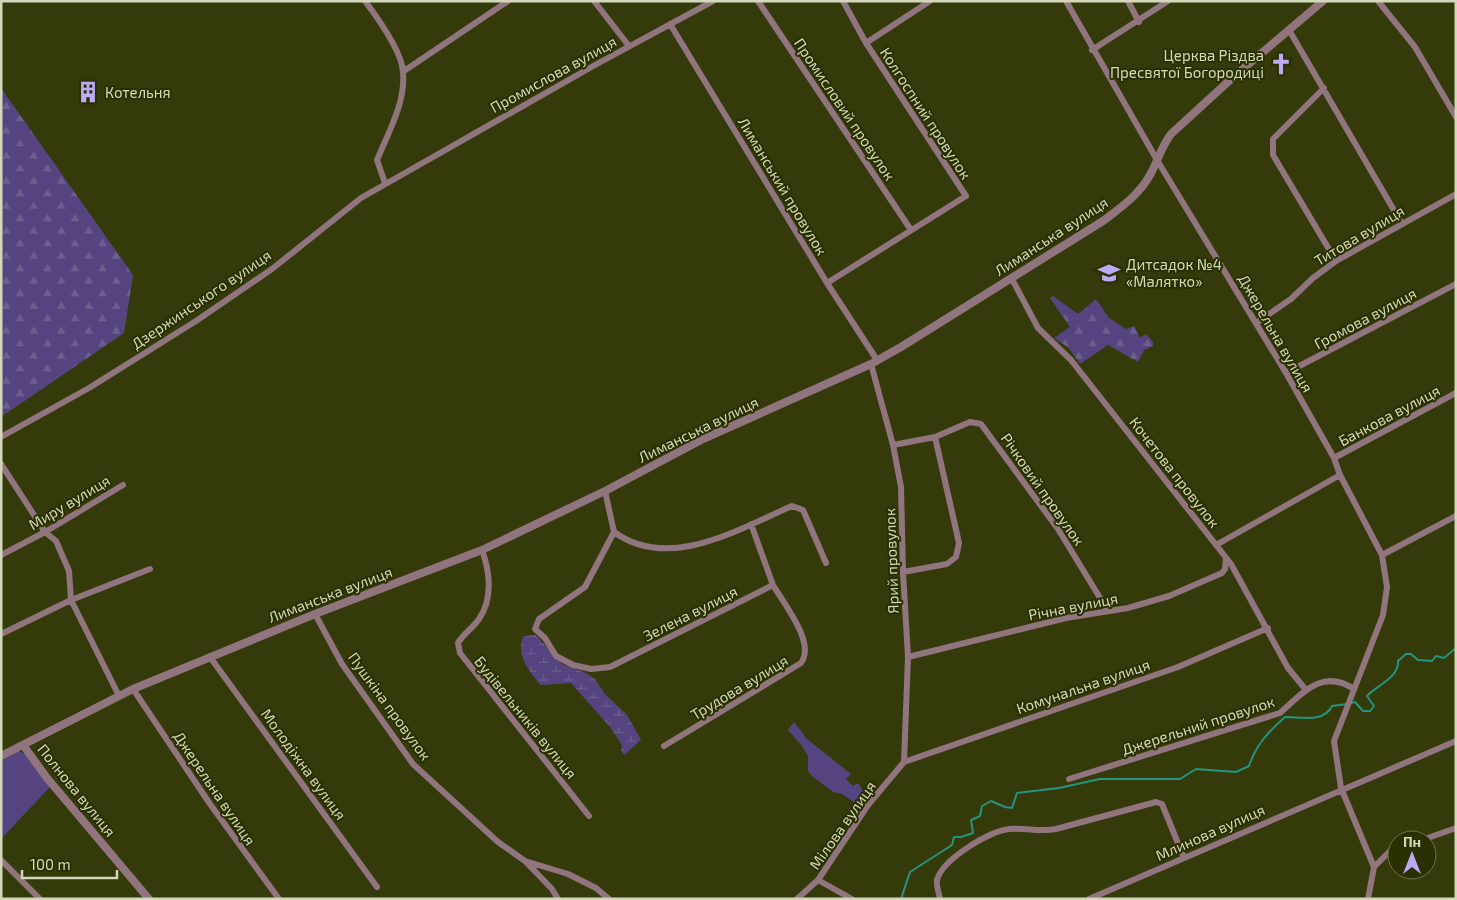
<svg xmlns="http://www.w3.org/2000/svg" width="1457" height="900" font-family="'Exo 2',sans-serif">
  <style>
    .green { fill: #564480 }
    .forest { fill: url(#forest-firs) }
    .wetland { fill: url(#wetland-marsh) }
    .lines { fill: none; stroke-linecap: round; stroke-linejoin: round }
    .stream { stroke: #25947e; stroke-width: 2 }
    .minor { stroke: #91757e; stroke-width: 6 }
    .tertiary { stroke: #91757e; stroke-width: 8 }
    .labels { text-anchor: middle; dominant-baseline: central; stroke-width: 4; stroke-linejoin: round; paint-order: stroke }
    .poi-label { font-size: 15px; fill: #d2d8b9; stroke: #2b3000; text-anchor: start }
    .street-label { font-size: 15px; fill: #d2d8b9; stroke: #2b3000 }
  </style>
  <defs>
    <pattern id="forest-firs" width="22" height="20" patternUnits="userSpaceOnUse" patternTransform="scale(1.25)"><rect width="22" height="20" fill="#564480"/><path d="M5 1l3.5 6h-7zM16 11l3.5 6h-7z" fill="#6d5e90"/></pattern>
    <pattern id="wetland-marsh" width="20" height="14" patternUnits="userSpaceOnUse" patternTransform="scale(1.25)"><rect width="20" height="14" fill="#564480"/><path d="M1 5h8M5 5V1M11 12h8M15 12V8" fill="none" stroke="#6d5e90"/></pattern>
  </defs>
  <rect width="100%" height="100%" fill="#353a0b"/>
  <!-- green -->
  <path class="green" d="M794,722L807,739L851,774L846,779L853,786L858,783L868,799L862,808L842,794L833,792L812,776L808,771V756L802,746L788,730Z
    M18,751L26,754L50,787L1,839V759Z"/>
  <!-- forest -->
  <path class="forest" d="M1,88L133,275L124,333L1,417Z
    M1053,296L1078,314L1096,299L1109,318L1126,329L1134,326L1140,338L1146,334L1153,342V346L1144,350L1138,362L1108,345L1080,364L1069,348L1054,338L1070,327L1050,298Z"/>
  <!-- wetland -->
  <path class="wetland" d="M536,635L562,664L586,673L595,679L604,693L627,715L641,740L624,755L621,750L622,745L610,727L571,683L541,685C529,672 516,655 523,636Z"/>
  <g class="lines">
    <!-- stream -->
    <path class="stream" d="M1351,703L1355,702L1363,711H1370L1374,706L1367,696C1377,685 1399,678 1398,661L1406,654H1411L1418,660L1432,661L1436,656L1444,658L1456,648
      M901,899L910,872L952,845L954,837H961L973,833L971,820L980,816L982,806L991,801L1005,807L1012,808L1017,793L1059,788L1100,779H1180L1196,769L1236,772L1249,766C1256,745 1268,732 1285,717C1301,717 1324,723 1332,706L1347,704"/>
    <!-- minor -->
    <path class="minor" d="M365,1C377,17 402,52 403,72C406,102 388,133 377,160L385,183
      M594,1L629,46
      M758,1L911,230
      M1066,1L1157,160L1286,373L1334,458L1340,475L1382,555L1387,587L1383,615L1334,741L1341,788L1374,867L1368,899
      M1128,1L1139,22
      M1378,1L1415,47L1456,117
      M670,24L827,283L877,360
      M1289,30L1402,224
      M866,43L930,1
      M1092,50L1168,1
      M404,71L508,1
      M1324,88L1273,139V155L1336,261
      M1012,279L1038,328L1071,360L1231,564L1288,668L1306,690
      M827,283L966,196L866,43L843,1
      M1256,323L1291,299L1313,278L1336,261L1456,194
      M871,364L893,445L901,487L903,572L908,657L904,762
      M1286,373L1456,284
      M1,437L89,388L196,321L272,269L361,198L595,65L713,1
      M893,445L935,437L970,422L981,424L1058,529L1108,611
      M1334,458L1456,393
      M1,464L45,532L56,541L69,571L71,600L119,696
      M605,491L614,532
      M751,524L773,585L610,667L591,669L573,665L556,656L545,638L535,629L539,619L585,587L614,532C669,572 739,529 792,506L803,510L826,563
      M1216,545L1340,475
      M482,550C490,572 493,599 479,619C473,628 463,634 458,643L460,653L589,816
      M1,555L45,532L123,485
      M1382,555L1456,516
      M903,572L947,564L956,557L959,543L935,437
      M315,614L342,664L413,764L498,842L525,861L568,874L596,888L609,899
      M1,634L71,600L150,569
      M210,657L377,887
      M908,657L1066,618L1128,608L1169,596L1222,573L1225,569L1226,558
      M133,689L210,804L279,899
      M664,746L801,663C816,643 784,604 773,585
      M904,762L1178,667L1268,628
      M1069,779L1280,713C1303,693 1322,668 1354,689
      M1422,840L1456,828
      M1,860L40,899
      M526,862L552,889L558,899
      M1374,867L1390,851L1397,849
      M818,880L852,899
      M797,899L818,880L868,805L904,762
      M940,899C939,893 936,886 937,880C942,860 990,830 1010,829C1026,828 1041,832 1056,829L1156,802L1162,804L1184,858
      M1089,899L1456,741"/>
    <!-- tertiary -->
    <path class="tertiary" d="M23,745L47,778L149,899
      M1,756L133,689L315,614L482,550L605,491L703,439L871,364L901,347L1103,221C1120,208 1139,195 1150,175C1158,161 1161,147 1171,134L1230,80L1323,1"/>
  </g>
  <!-- icons -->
  <defs>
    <g id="church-bare" transform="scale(1.725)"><path d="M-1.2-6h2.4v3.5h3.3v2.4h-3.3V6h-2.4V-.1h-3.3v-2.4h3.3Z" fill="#bda9f5" stroke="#2b3000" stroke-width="2.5" paint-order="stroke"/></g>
    <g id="building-bare" transform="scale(1.725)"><path d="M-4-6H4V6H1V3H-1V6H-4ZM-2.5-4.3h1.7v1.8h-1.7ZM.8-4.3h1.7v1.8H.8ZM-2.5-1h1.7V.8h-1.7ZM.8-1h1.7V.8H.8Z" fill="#bda9f5" stroke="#2b3000" stroke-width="2.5" paint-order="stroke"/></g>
    <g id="school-bare" transform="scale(1.725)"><path d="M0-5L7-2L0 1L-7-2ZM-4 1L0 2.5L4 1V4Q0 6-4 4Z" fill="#bda9f5" stroke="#2b3000" stroke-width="2.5" paint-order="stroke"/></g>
  </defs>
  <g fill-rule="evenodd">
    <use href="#church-bare" x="1281" y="64"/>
    <use href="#building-bare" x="88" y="92"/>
    <use href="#school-bare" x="1109" y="273"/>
  </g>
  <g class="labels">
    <!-- poi labels -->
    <g class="poi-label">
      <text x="1264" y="55" text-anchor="end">Церква Різдва<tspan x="1264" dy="17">Пресвятої Богородиці</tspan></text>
      <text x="105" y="92">Котельня</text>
      <text x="1126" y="264">Дитсадок №4<tspan x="1126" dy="17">«Малятко»</tspan></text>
    </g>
    <!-- street labels -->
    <g class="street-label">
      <text transform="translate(553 74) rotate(-29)">Промислова вулиця</text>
      <text transform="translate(845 109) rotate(56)">Промисловий провулок</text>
      <text transform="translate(926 113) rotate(57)">Колгоспний провулок</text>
      <text transform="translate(783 186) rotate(59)">Лиманський провулок</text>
      <text transform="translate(1359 235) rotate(-31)">Титова вулиця</text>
      <text transform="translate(1051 236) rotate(-33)">Лиманська вулиця</text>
      <text transform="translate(201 299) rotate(-34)">Дзержинського вулиця</text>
      <text transform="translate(1365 318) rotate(-28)">Громова вулиця</text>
      <text transform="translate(1276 333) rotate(60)">Джерельна вулиця</text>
      <text transform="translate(1389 415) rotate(-28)">Банкова вулиця</text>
      <text transform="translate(698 429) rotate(-26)">Лиманська вулиця</text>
      <text transform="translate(1175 472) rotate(52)">Кочетова провулок</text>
      <text transform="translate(1043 489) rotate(55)">Річковий провулок</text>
      <text transform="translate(69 502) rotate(-31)">Миру вулиця</text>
      <text transform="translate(891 561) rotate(-92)">Ярий провулок</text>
      <text transform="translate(330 594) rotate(-21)">Лиманська вулиця</text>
      <text transform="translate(1073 606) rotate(-11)">Річна вулиця</text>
      <text transform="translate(690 613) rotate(-27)">Зелена вулиця</text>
      <text transform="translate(1083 686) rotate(-19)">Комунальна вулиця</text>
      <text transform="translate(739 687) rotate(-31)">Трудова вулиця</text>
      <text transform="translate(390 706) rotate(54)">Пушкіна провулок</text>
      <text transform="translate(526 717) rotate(51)">Будівельників вулиця</text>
      <text transform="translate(1198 725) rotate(-18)">Джерельний провулок</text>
      <text transform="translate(304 764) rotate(54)">Молодіжна вулиця</text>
      <text transform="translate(215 788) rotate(56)">Джерельна вулиця</text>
      <text transform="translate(77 790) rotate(51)">Полнова вулиця</text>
      <text transform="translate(842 825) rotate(-55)">Мілова вулиця</text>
      <text transform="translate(1210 832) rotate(-24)">Млинова вулиця</text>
    </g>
  </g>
  <!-- border -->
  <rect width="1457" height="900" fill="none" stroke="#d2d8b9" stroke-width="5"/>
  <!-- north arrow -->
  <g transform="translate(1412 855)"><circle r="24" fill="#2b3000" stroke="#6e734a"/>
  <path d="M0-4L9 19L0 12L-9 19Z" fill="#bda9f5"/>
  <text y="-8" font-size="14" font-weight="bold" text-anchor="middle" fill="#d2d8b9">Пн</text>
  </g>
  <!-- scale -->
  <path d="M22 870v8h95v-8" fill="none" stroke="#d2d8b9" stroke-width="2.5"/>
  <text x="30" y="870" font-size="15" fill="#d2d8b9" stroke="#2b3000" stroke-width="4" paint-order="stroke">100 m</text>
</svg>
